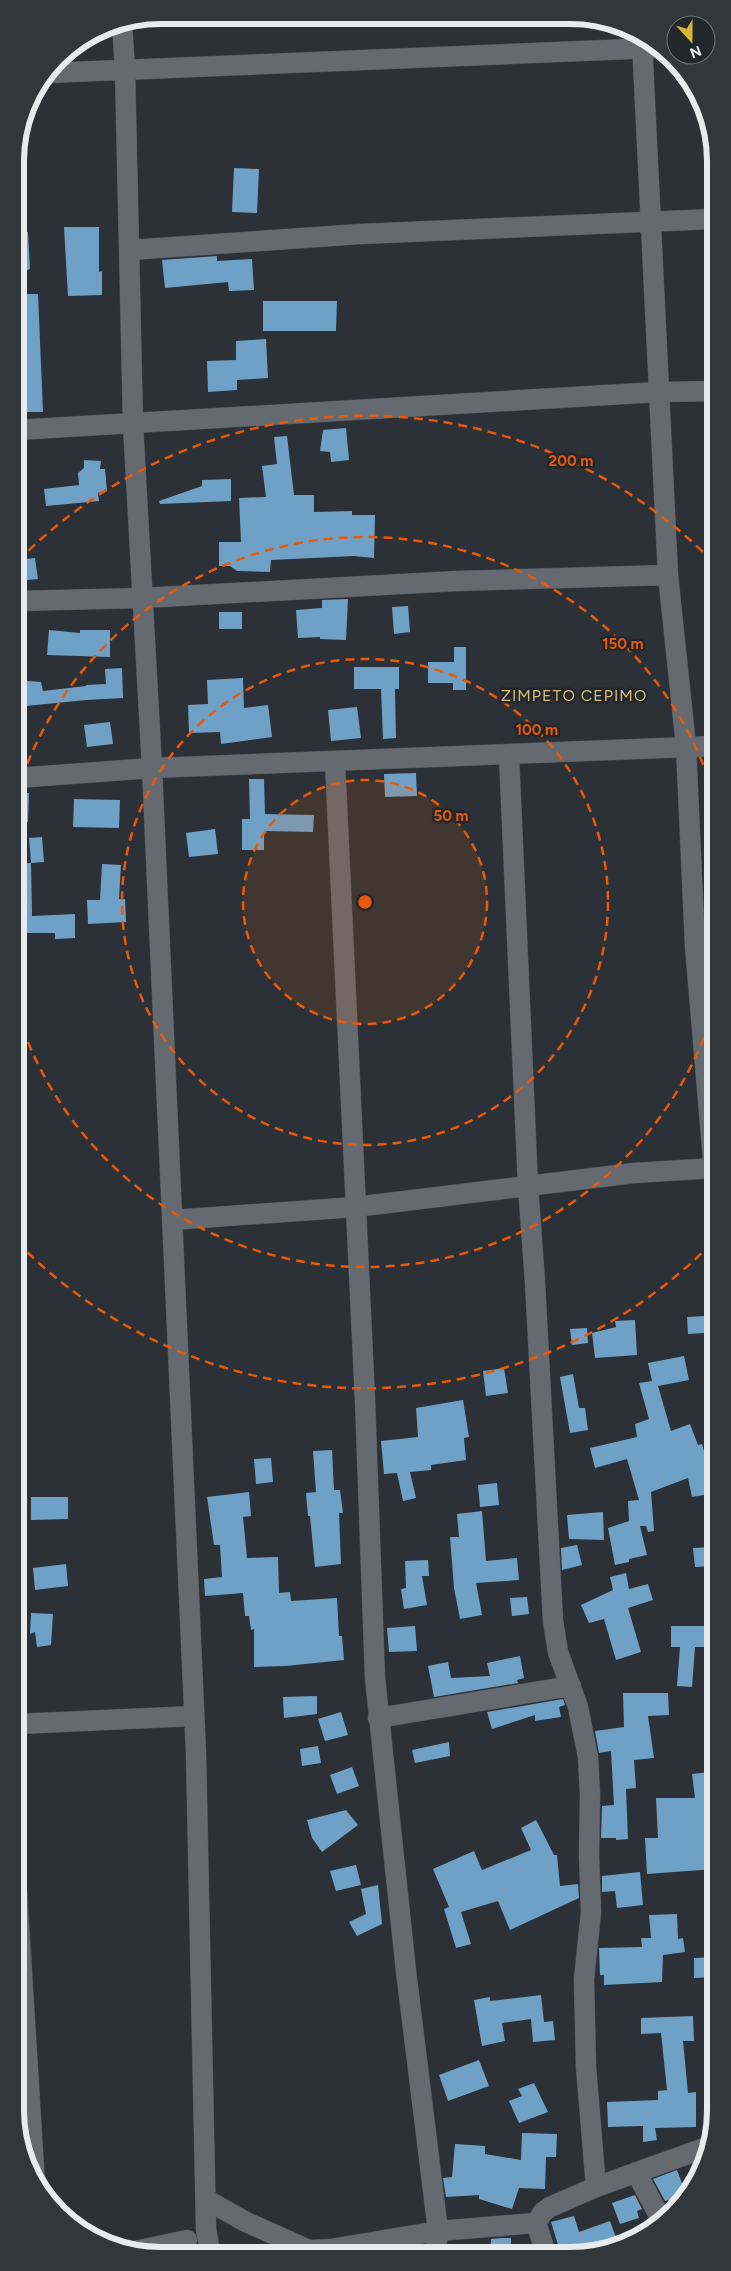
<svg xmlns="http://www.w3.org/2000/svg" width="731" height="2271" font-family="Figtree,sans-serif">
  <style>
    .building { fill: #6fa1c7 }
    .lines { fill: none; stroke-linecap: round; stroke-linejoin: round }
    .minor-casing { stroke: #4b5053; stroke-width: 21 }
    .minor { stroke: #646a70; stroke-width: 20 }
    .ring { fill: none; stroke: #e8590c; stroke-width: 2.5; stroke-dasharray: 9 6 }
    .labels { text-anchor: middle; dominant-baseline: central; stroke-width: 5; stroke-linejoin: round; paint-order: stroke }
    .neighbourhood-label { font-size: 16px; letter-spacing: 1px; fill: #d9bf73; stroke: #22272c }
    .rim { fill: none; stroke: #e7ebee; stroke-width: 6 }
    .centre { fill: #e8590c; stroke: #22272c; stroke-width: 2.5 }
    .ring-label { font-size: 15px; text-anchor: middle; font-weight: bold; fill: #e8590c; stroke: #22272c; stroke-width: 5; stroke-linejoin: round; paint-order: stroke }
  </style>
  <rect width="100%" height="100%" fill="#2b3136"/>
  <!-- building -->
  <path class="building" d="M234,168L259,169L257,213L232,212Z
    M64,227H99V272L102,271V295L68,296Z
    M15,232H28L30,269L15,276Z
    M217,256V261L252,259L254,290L229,291L228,282L165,288L162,260Z
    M22,294H38L43,412H27Z
    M263,301H337L336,331H263Z
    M266,339L268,378L237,380V390L208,392L207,361L236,360V341Z
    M346,428L349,460L331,462L330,452L320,451L323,430Z
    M287,436L294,495H314V512L352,511V515H375L374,558L354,556L271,560L270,572L237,571L230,566H219V542H241L239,498L266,497L262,466L277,464L274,437Z
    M84,460L101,461L100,469H105L107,491L98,493L99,501L46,506L44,489L79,485L78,473L84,468Z
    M231,479V501L160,504L159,501L202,486V480Z
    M35,558L38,579L17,581L16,560Z
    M348,599L346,640L320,639V637L298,638L296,610L322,608V600Z
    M408,606L410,632L394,634L392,607Z
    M219,612H242V629H219Z
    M49,630L80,633V630H110V657L47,655Z
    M454,647H466V690H453V683H428V662H454Z
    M354,667H399V689H395L396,738L383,739L381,689H354Z
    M122,668L123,698L86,700L16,707V680L41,682L43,691L86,686V685L106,684L105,669Z
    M243,678L244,708L268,705L272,737L221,744L220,732L189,733L188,705L208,704L207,680Z
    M357,707L361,738L331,741L328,710Z
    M110,722L113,744L87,747L84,725Z
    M416,773L417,796L385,797L384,774Z
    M249,779H264L265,814L314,815L313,832L264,831V850H242V819H250Z
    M16,793H29L28,822H16Z
    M74,799L120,800L119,828L73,827Z
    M215,829L218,854L189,857L186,833Z
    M42,837L44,862L31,863L29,838Z
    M16,863H31L32,916L75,914V938L55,939V933H16Z
    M102,864L121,865L119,899H125L126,922L88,924L87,900H100Z
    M704,1316L705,1333L688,1334L687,1317Z
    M635,1320L637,1355L595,1358L592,1333L616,1327L615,1321Z
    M587,1328L588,1343L572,1345L570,1329Z
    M684,1356L689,1380L658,1386L671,1431L690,1424L698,1445L702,1444L709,1469L715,1468V1493L692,1497L688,1478L651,1492L654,1531L648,1532L646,1526H640L647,1555L629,1559V1562L615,1565L608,1528L629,1521L628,1501L639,1500L627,1459L595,1468L590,1448L637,1437L635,1424L649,1419L639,1383L652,1381L648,1363Z
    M504,1368L508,1393L486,1396L483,1371Z
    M573,1374L579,1408H585L588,1430L570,1433L560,1377Z
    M463,1400L469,1437L464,1438L466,1460L431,1465V1470L410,1472L416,1498L403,1501L397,1473L384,1474L381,1441L418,1437L416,1408Z
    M332,1450L334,1490H340L343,1513H339L341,1564L315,1567L310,1516H308L306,1493L316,1492L313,1451Z
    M271,1458L273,1482L256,1484L254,1459Z
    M497,1483L499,1505L480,1507L478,1485Z
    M249,1492L251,1516L243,1517L247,1558L278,1557L279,1593L290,1592L291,1601L337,1598L339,1636H342L344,1660L286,1666L254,1667V1629L251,1630L249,1616H245L243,1593L205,1596L204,1579L222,1577L220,1545H214L207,1497Z
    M31,1497H68V1519L31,1520Z
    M482,1511L486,1561L517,1558L519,1580L476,1583L482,1615L460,1619L454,1588L450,1537H459L457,1514Z
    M603,1512L604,1540L569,1539L567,1515Z
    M577,1545L582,1565L562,1570L561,1548Z
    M712,1547L714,1566L695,1567L693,1548Z
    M428,1560L429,1576H422L427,1605L404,1609L401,1589L406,1588L405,1561Z
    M66,1564L68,1586L35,1590L33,1568Z
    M626,1573L629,1589L648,1584L653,1600L628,1608L641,1652L616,1660L604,1619L589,1623L581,1605L613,1590L610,1577Z
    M527,1597L529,1614L512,1616L510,1598Z
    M31,1613L53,1614L51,1645L37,1647L35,1632L30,1634Z
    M415,1626L417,1651L389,1652L387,1628Z
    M671,1626H708V1647H695L692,1687L677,1686L680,1647H671Z
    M520,1656L524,1678L517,1680L518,1683L434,1697L428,1666L448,1662L451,1678L490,1676L487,1663Z
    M623,1693H668L669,1715L648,1716L654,1758L634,1760L636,1788L626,1789L628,1839L616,1840V1838H601L602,1806L614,1805L611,1751L599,1753L595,1731L624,1727Z
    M317,1696V1714L284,1718L283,1697Z
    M563,1699L565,1705L559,1707L561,1717L535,1721V1715L492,1729L487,1712Z
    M341,1712L348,1735L325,1741L318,1719Z
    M449,1742L450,1756L415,1763L412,1750Z
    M318,1746L321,1763L302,1766L300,1749Z
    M352,1767L359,1786L337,1794L330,1775Z
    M710,1772L714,1798H715V1869L647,1874L645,1838H658L656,1798H695L692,1774Z
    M346,1810L358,1825L322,1852L312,1838L307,1820Z
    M536,1820L554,1855H557L560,1886L578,1884L579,1898L510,1930L498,1901L461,1912L471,1944L456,1948L444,1909L449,1907L433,1869L474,1851L482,1870L531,1850L521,1828Z
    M356,1865L361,1885L336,1891L330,1871Z
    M640,1872L643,1905L617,1908L615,1891L602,1892V1876Z
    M378,1885L382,1924L357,1936L349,1922L366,1914L361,1889Z
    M677,1914L678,1939L683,1938L685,1952L663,1955L662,1982L604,1985V1975H600L599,1948L642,1947L641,1938H651L649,1915Z
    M716,1957V1977L694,1978V1958Z
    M541,1995L544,2022L553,2021L555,2040L533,2042L531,2019L502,2023L505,2041L482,2046L474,2000L490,1997V2001Z
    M693,2016L694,2041H683L688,2093L696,2092V2127L655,2128L657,2140L643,2142V2126L608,2127L607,2102L658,2100V2091L667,2090L661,2033L641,2034V2018Z
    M479,2060L489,2086L448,2101L439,2075Z
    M534,2083L548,2112L519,2123L509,2101L522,2096L518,2089Z
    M522,2133L557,2134L556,2157H546L545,2189L519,2188L512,2209L479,2199V2195L446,2197L443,2178L452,2177L455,2144L485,2146V2154L521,2160Z
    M677,2170L686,2194L665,2201L653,2179Z
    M635,2195L642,2209L637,2211L639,2218L620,2224L612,2203Z
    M574,2216L579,2232L610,2221L619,2246L599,2253H574L571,2245L559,2248L551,2222Z
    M502,2238H511V2253H490L491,2239Z"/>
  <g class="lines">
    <!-- minor casing -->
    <g class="minor-casing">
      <path id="minor" d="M122,23L125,70L133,424L152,768L196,1753L206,2228L210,2253
        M642,41L668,575L686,746L695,946L715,1183
        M47,73L655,48
        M130,250L360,234L713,219
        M16,430L658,392L714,391
        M16,601L141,598L457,581L668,575
        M509,755L528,1186L535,1282L553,1621L558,1652L578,1707L588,1757L590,1795L589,1854L591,1912L584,1979L586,2067L596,2187
        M335,762L365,1400L375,1678L406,1971L438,2231L436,2253
        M16,778L152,768L714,746
        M172,1220L355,1207L634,1173L715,1168
        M378,1718L571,1686
        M17,1724L194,1716
        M17,1892L35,2184
        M636,2172L662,2221
        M207,2200L246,2222L309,2250L331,2249L438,2231L536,2223
        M130,2252L187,2240
        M546,2253L536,2223L543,2212L550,2207L596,2187L710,2146"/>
    </g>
    <!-- minor -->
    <use href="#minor" class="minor"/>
  </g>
  <!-- distance rings -->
  <circle cx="365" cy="902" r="122" fill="#e8590c" fill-opacity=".12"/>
  <g class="ring">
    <circle cx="365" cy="902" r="122"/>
    <circle cx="365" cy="902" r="243"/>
    <path d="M714 1009A365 365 0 0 1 17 1012M17 792A365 365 0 0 1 714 795"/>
    <path d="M712 1243A487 487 0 0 1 18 1243M18 561A487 487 0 0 1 712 561"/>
  </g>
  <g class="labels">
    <!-- neighbourhood labels -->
    <g class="neighbourhood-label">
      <text x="574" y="695">ZIMPETO CEPIMO</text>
    </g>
  </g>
  <!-- crop -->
  <path d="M0 0H731V2271H0ZM161 24H570A137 137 0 0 1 707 161V2110A137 137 0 0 1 570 2247H161A137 137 0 0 1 24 2110V161A137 137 0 0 1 161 24Z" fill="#32373c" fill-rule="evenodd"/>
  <path class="rim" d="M161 24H570A137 137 0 0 1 707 161V2110A137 137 0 0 1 570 2247H161A137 137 0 0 1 24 2110V161A137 137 0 0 1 161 24Z"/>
  <circle cx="365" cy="902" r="8" class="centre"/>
  <g class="ring-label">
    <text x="571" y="466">200 m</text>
    <text x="623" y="649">150 m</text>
    <text x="537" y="735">100 m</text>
    <text x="451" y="821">50 m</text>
  </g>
  <!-- north arrow -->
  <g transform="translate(691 40) rotate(159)"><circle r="24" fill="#22272c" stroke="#71757a"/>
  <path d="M0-4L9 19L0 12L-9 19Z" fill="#d9b334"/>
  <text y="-8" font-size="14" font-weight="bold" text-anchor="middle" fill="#e7ebee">N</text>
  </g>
</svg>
